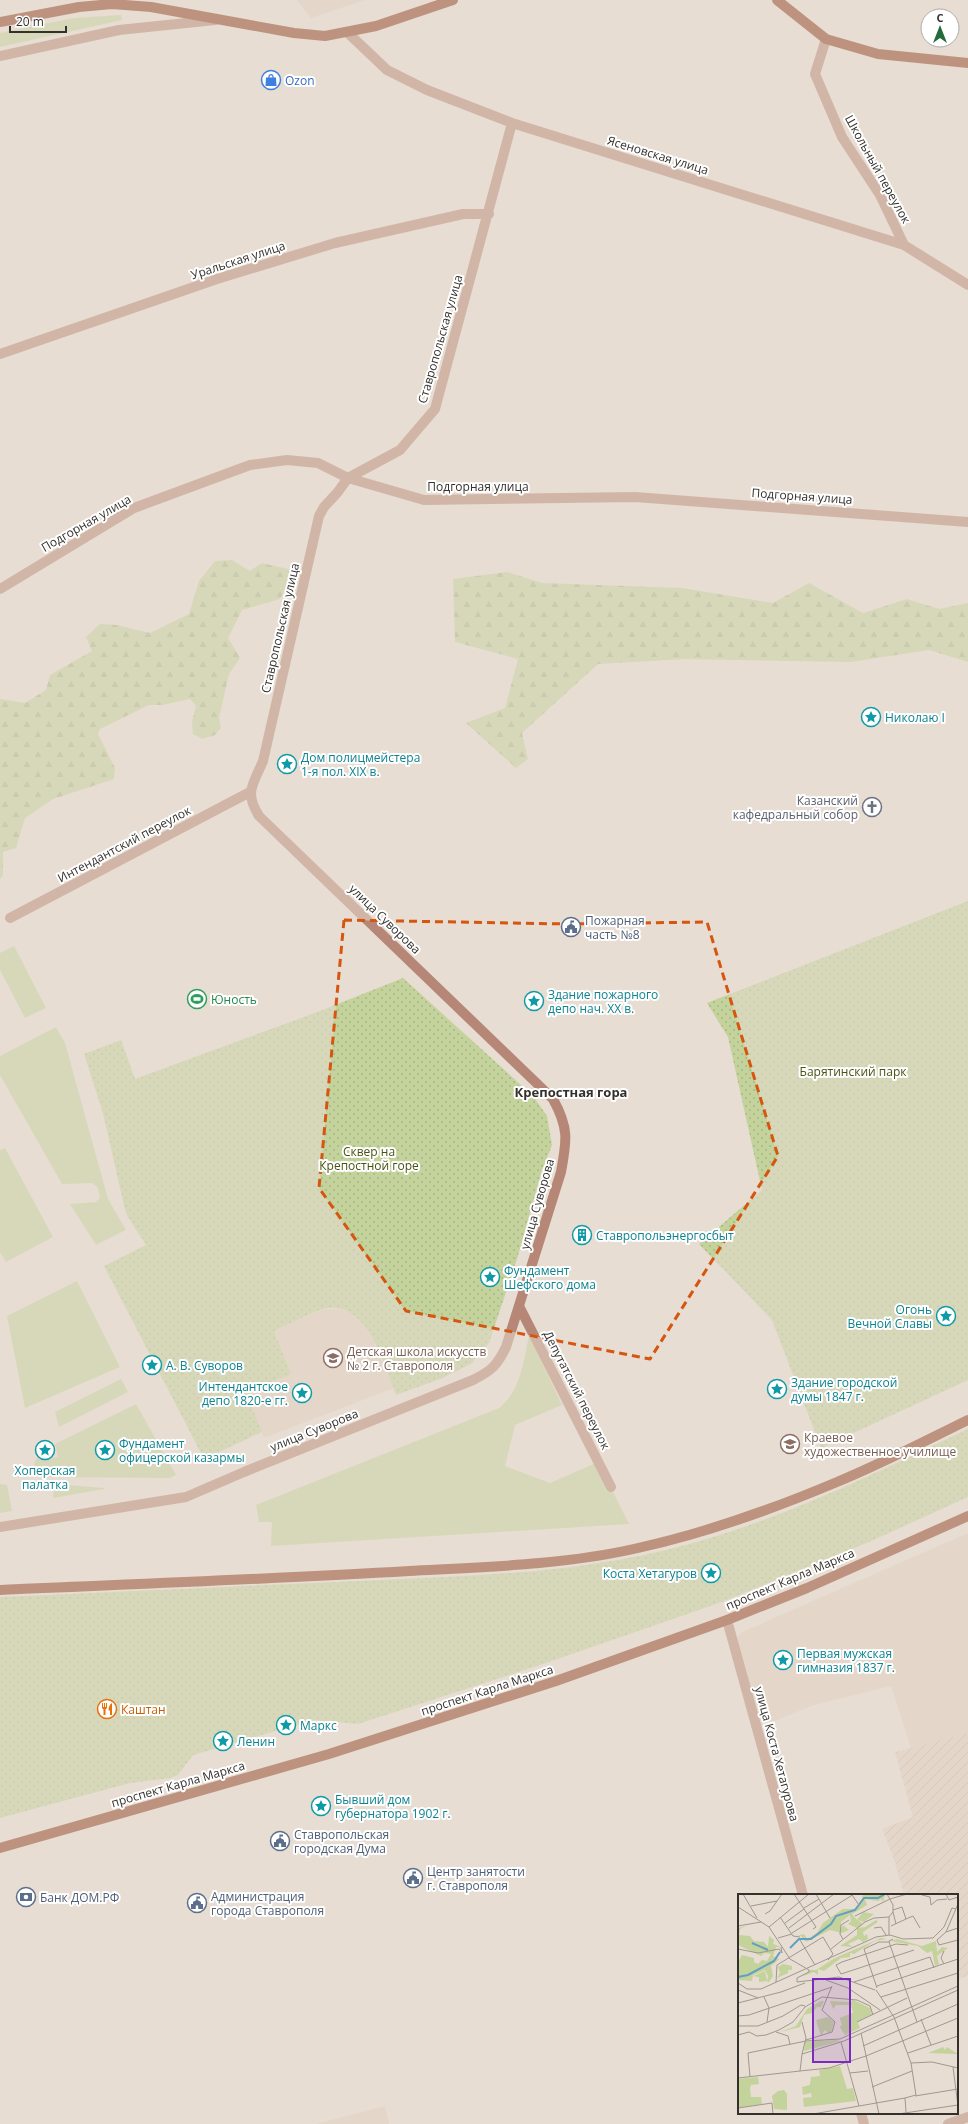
<svg xmlns="http://www.w3.org/2000/svg" width="968" height="2124" font-family="'Open Sans',sans-serif">
  <style>
    .built { fill: #e1d1c1 }
    .industrial { fill: url(#industrial-furrows) }
    .grass { fill: #c4d29c }
    .forest { fill: url(#forest-firs) }
    .park { fill: url(#park-dots) }
    .lines { fill: none; stroke-linecap: round; stroke-linejoin: round }
    .minor { stroke: #b68777; stroke-width: 10 }
    .major { stroke: #8b3a1c; stroke-width: 10 }
    .marked { fill: none; stroke: #d6550f; stroke-width: 3; stroke-dasharray: 8 5; stroke-linejoin: round }
    .labels { text-anchor: middle; dominant-baseline: central; stroke-width: 4; stroke-linejoin: round; paint-order: stroke }
    .shop-label { font-size: 12px; fill: #366cbe; stroke: #fff; text-anchor: start }
    .street-label { font-size: 12px; fill: #34302c; stroke: #fff }
    .culture-label { font-size: 12px; fill: #0d838f; stroke: #fff; text-anchor: start }
    .worship-label { font-size: 12px; fill: #5b616d; stroke: #fff; text-anchor: end }
    .service-label { font-size: 12px; fill: #4e5e75; stroke: #fff; text-anchor: start }
    .leisure-label { font-size: 12px; fill: #27864d; stroke: #fff; text-anchor: start }
    .park-label { font-size: 12px; fill: #485413; stroke: #fff }
    .education-label { font-size: 12px; fill: #785e54; stroke: #fff; text-anchor: start }
    .food-label { font-size: 12px; fill: #c56008; stroke: #fff; text-anchor: start }
    .neighbourhood-label { font-size: 13px; font-weight: bold; fill: #34302c; stroke: #fff }
    .inset-river { fill: none; stroke: #62a0c1; stroke-width: 2 }
    .inset-road { fill: none; stroke: #9f9890; stroke-width: 1 }
    .view { fill: #7b2cbf; fill-opacity: 0.15; stroke: #7b2cbf; stroke-width: 2 }
    .inset-edge { fill: none; stroke: #34302c; stroke-width: 2 }
  </style>
  <defs>
    <pattern id="industrial-furrows" width="10" height="10" patternUnits="userSpaceOnUse"><rect width="10" height="10" fill="#e1d1c1"/><path d="M-1 1l2-2M0 10L10 0M9 11l2-2" fill="none" stroke="#c2b4a6"/></pattern>
    <pattern id="forest-firs" width="22" height="20" patternUnits="userSpaceOnUse"><rect width="22" height="20" fill="#c4d29c"/><path d="M5 1l3.5 6h-7zM16 11l3.5 6h-7z" fill="#a9b587"/></pattern>
    <pattern id="park-dots" width="8" height="8" patternUnits="userSpaceOnUse"><rect width="8" height="8" fill="#c4d29c"/><path d="M2 2h.1M6 6h.1" fill="none" stroke="#a9b587" stroke-width="1.8" stroke-linecap="round"/></pattern>
  </defs>
  <rect width="100%" height="100%" fill="#e7ddd2"/>
  <!-- built -->
  <path class="built" d="M297,0H365L311,18Z
    M323,1309H339L350,1312L358,1317L371,1336L394,1388L264,1438L246,1392L274,1331Z
    M968,1533V1733L911,1748L891,1686L814,1705L777,1720L760,1725L736,1639L740,1633Z
    M385,2106L389,2124H316Z"/>
  <!-- industrial -->
  <path class="industrial" d="M968,1733V1976L957,1979V1895H904L894,1859L882,1829L913,1817L895,1752Z"/>
  <!-- grass -->
  <path class="grass" d="M121,15L122,20L0,47V33L74,18Z
    M14,946L46,1008L25,1018L0,970V953Z
    M56,1027L65,1043L108,1199L126,1230L96,1245L70,1204L96,1202L100,1198L98,1188L92,1183L62,1184L0,1075V1056Z
    M5,1148L53,1237L6,1262L0,1252V1150Z
    M77,1281L120,1367L25,1408L7,1316Z
    M529,1336L562,1405L515,1425L505,1466L550,1483L598,1462L629,1524L271,1546L272,1522H259L256,1505L499,1408C521,1391 523,1362 529,1336Z
    M121,1379L128,1392L59,1427L55,1412Z
    M136,1404L176,1475L170,1478L41,1477L34,1472C34,1462 34,1458 44,1454L50,1458L58,1457L55,1444Z
    M0,1484L7,1485L12,1511L0,1513Z
    M54,1484L104,1488V1489L53,1498Z"/>
  <!-- forest -->
  <path class="forest" d="M232,560L250,571L262,563L288,569L292,571L288,585L280,599L242,610L228,638L240,658L229,674L219,718L221,728L215,735L202,739L193,734L192,722L196,706L190,699L162,705H149L100,729L98,734L115,768L114,779L53,799L25,818L16,848L3,852V875L0,879V699L25,703L46,690L50,675L92,651L86,637L100,624L117,625L150,633L189,614L199,581L215,561Z
    M507,572L542,583L682,588L773,603L809,583L863,613L907,599L939,609L968,603V662L929,650L851,662L685,659L598,664L522,733L528,759L516,768L466,723L505,708L518,659L455,642L453,579Z"/>
  <!-- park -->
  <path class="park" d="M968,901V1380L821,1448L772,1320L699,1244L762,1190L728,1037L707,1003Z
    M403,978L533,1096L547,1116L552,1145L542,1170L517,1259L489,1343L471,1364L440,1379L396,1395C383,1362 365,1292 317,1311L274,1331L291,1374L246,1392L262,1432L204,1459L104,1266L146,1245C139,1233 130,1223 125,1210L103,1113L84,1054L121,1040L135,1079L320,1011Z
    M968,1429V1497L869,1542L719,1603L546,1663L358,1724L314,1720L193,1755L178,1775L171,1778L130,1783L0,1818V1597C120,1592 240,1586 359,1581C467,1576 577,1574 682,1546C781,1520 876,1473 968,1429Z"/>
  <g class="lines">
    <!-- minor -->
    <path class="minor" d="M348,33L387,70L427,90L512,123L904,245L968,285
      M826,39L815,74L842,137L880,195L904,245
      M0,56L119,30L215,20
      M0,354L217,279L335,243L463,214H489
      M0,589L134,508L250,465L287,460L318,463L348,478L424,500L635,497L968,522
      M10,918L250,792
      M519,1306L611,1487
      M0,1527L186,1497L244,1472L473,1380C491,1371 497,1366 506,1347L561,1172C567,1140 569,1128 553,1099L259,816C244,792 253,785 263,761L319,516L324,507L337,493L348,478L400,450L435,409L512,123
      M727,1620L803,1895
      M861,2113L864,2124
      M948,2124L968,2117"/>
    <!-- major -->
    <path class="major" d="M777,0L826,39L878,54L968,63
      M0,22L79,7L112,4L151,7L294,33L325,36L376,26L453,0
      M0,1590C136,1584 273,1579 409,1571C484,1567 565,1565 638,1548C706,1533 773,1509 837,1482C881,1464 925,1441 968,1420
      M0,1848L329,1754L556,1681L727,1620L807,1588L968,1516"/>
  </g>
  <!-- marked area -->
  <path d="M0 0H968V2124H0ZM344,920L567,924L707,922L778,1156L650,1359L406,1311L319,1188Z" fill="#e7ddd2" fill-opacity=".55" fill-rule="evenodd"/>
  <path class="marked" d="M344,920L567,924L707,922L778,1156L650,1359L406,1311L319,1188Z"/>
  <!-- icons -->
  <defs>
    <g id="shop-ring" transform="scale(1)"><circle r="9.5" fill="#fff" stroke="#3f7fe0" stroke-width="1.5"/><path d="M-5-2.5h2.3a2.7 3.5 0 0 1 5.4 0H5L5.5 6h-11ZM-1.5-2.5h3a1.5 2.3 0 0 0-3 0Z" fill="#3f7fe0"/></g>
    <g id="sight-ring" transform="scale(1)"><circle r="9.5" fill="#fff" stroke="#0f9aa8" stroke-width="1.5"/><path d="M0-6L1.8-2.2L6-1.7L2.9 1.2L3.7 5.4L0 3.3L-3.7 5.4L-2.9 1.2L-6-1.7L-1.8-2.2Z" fill="#0f9aa8"/></g>
    <g id="church-ring" transform="scale(1)"><circle r="9.5" fill="#fff" stroke="#6b7280" stroke-width="1.5"/><path d="M-1.2-6h2.4v3.5h3.3v2.4h-3.3V6h-2.4V-.1h-3.3v-2.4h3.3Z" fill="#6b7280"/></g>
    <g id="civic-ring" transform="scale(1)"><circle r="9.5" fill="#fff" stroke="#5c6f8a" stroke-width="1.5"/><path d="M-.6-6.5H3V-4.5H.6V-3L4-1V1h2V6H-6V1h2V-1L-.6-3ZM-1.2 2.5V6h2.4V2.5Z" fill="#5c6f8a"/></g>
    <g id="stadium-ring" transform="scale(1)"><circle r="9.5" fill="#fff" stroke="#2e9e5b" stroke-width="1.5"/><path d="M0-5a6.5 5 0 1 0 0 10a6.5 5 0 1 0 0-10ZM-3.5-1.8h7v3.6h-7Z" fill="#2e9e5b"/></g>
    <g id="building-ring" transform="scale(1)"><circle r="9.5" fill="#fff" stroke="#0f9aa8" stroke-width="1.5"/><path d="M-4-6H4V6H1V3H-1V6H-4ZM-2.5-4.3h1.7v1.8h-1.7ZM.8-4.3h1.7v1.8H.8ZM-2.5-1h1.7V.8h-1.7ZM.8-1h1.7V.8H.8Z" fill="#0f9aa8"/></g>
    <g id="school-ring" transform="scale(1)"><circle r="9.5" fill="#fff" stroke="#8d6e63" stroke-width="1.5"/><path d="M0-5L7-2L0 1L-7-2ZM-4 1L0 2.5L4 1V4Q0 6-4 4Z" fill="#8d6e63"/></g>
    <g id="university-ring" transform="scale(1)"><circle r="9.5" fill="#fff" stroke="#8d6e63" stroke-width="1.5"/><path d="M0-5L7-2L0 1L-7-2ZM-4 1L0 2.5L4 1V4Q0 6-4 4Z" fill="#8d6e63"/></g>
    <g id="restaurant-ring" transform="scale(1)"><circle r="9.5" fill="#fff" stroke="#e8710a" stroke-width="1.5"/><path d="M-5-6h1v4h1v-4h1v4h1v-4h1v5L-1.5 .5V6h-2V.5L-5-1ZM5-6V6H3V1.5H1.5Q1.5-4 5-6Z" fill="#e8710a"/></g>
    <g id="bank-ring" transform="scale(1)"><circle r="9.5" fill="#fff" stroke="#5c6f8a" stroke-width="1.5"/><path d="M-6-4H6V4H-6ZM0-2.3a2.3 2.3 0 1 0 0 4.6a2.3 2.3 0 1 0 0-4.6Z" fill="#5c6f8a"/></g>
  </defs>
  <g fill-rule="evenodd">
    <use href="#shop-ring" x="271" y="80"/>
    <use href="#sight-ring" x="871" y="717"/>
    <use href="#sight-ring" x="287" y="764"/>
    <use href="#church-ring" x="872" y="807"/>
    <use href="#civic-ring" x="571" y="927"/>
    <use href="#stadium-ring" x="197" y="999"/>
    <use href="#sight-ring" x="534" y="1001"/>
    <use href="#building-ring" x="582" y="1235"/>
    <use href="#sight-ring" x="490" y="1277"/>
    <use href="#sight-ring" x="946" y="1316"/>
    <use href="#school-ring" x="333" y="1358"/>
    <use href="#sight-ring" x="152" y="1365"/>
    <use href="#sight-ring" x="777" y="1389"/>
    <use href="#sight-ring" x="302" y="1393"/>
    <use href="#university-ring" x="790" y="1444"/>
    <use href="#sight-ring" x="45" y="1450"/>
    <use href="#sight-ring" x="105" y="1450"/>
    <use href="#sight-ring" x="711" y="1573"/>
    <use href="#sight-ring" x="783" y="1660"/>
    <use href="#restaurant-ring" x="107" y="1709"/>
    <use href="#sight-ring" x="286" y="1725"/>
    <use href="#sight-ring" x="223" y="1741"/>
    <use href="#sight-ring" x="321" y="1806"/>
    <use href="#civic-ring" x="280" y="1841"/>
    <use href="#civic-ring" x="413" y="1878"/>
    <use href="#bank-ring" x="26" y="1897"/>
    <use href="#civic-ring" x="197" y="1903"/>
  </g>
  <g class="labels">
    <!-- shop labels -->
    <g class="shop-label">
      <text x="285" y="80">Ozon</text>
    </g>
    <!-- street labels -->
    <g class="street-label">
      <text transform="translate(658 155) rotate(17)">Ясеновская улица</text>
      <text transform="translate(878 169) rotate(61)">Школьный переулок</text>
      <text transform="translate(238 260) rotate(-18)">Уральская улица</text>
      <text transform="translate(440 339) rotate(-74)">Ставропольская улица</text>
      <text x="478" y="486">Подгорная улица</text>
      <text transform="translate(802 496) rotate(4)">Подгорная улица</text>
      <text transform="translate(86 523) rotate(-30)">Подгорная улица</text>
      <text transform="translate(280 628) rotate(-77)">Ставропольская улица</text>
      <text transform="translate(124 844) rotate(-28)">Интендантский переулок</text>
      <text transform="translate(385 919) rotate(44)">улица Суворова</text>
      <text transform="translate(537 1204) rotate(-74)">улица Суворова</text>
      <text transform="translate(577 1390) rotate(63)">Депутатский переулок</text>
      <text transform="translate(314 1430) rotate(-22)">улица Суворова</text>
      <text transform="translate(790 1579) rotate(-23)">проспект Карла Маркса</text>
      <text transform="translate(487 1690) rotate(-18)">проспект Карла Маркса</text>
      <text transform="translate(777 1754) rotate(75)">улица Коста Хетагурова</text>
      <text transform="translate(178 1784) rotate(-16)">проспект Карла Маркса</text>
    </g>
    <!-- culture labels -->
    <g class="culture-label">
      <text x="885" y="717">Николаю I</text>
      <text x="301" y="757">Дом полицмейстера<tspan x="301" dy="14">1-я пол. XIX в.</tspan></text>
      <text x="548" y="994">Здание пожарного<tspan x="548" dy="14">депо нач. ХХ в.</tspan></text>
      <text x="596" y="1235">Ставропольэнергосбыт</text>
      <text x="504" y="1270">Фундамент<tspan x="504" dy="14">Шефского дома</tspan></text>
      <text x="932" y="1309" text-anchor="end">Огонь<tspan x="932" dy="14">Вечной Славы</tspan></text>
      <text x="166" y="1365">А. В. Суворов</text>
      <text x="791" y="1382">Здание городской<tspan x="791" dy="14">думы 1847 г.</tspan></text>
      <text x="288" y="1386" text-anchor="end">Интендантское<tspan x="288" dy="14">депо 1820-е гг.</tspan></text>
      <text x="119" y="1443">Фундамент<tspan x="119" dy="14">офицерской казармы</tspan></text>
      <text x="45" y="1470" text-anchor="middle">Хоперская<tspan x="45" dy="14">палатка</tspan></text>
      <text x="697" y="1573" text-anchor="end">Коста Хетагуров</text>
      <text x="797" y="1653">Первая мужская<tspan x="797" dy="14">гимназия 1837 г.</tspan></text>
      <text x="300" y="1725">Маркс</text>
      <text x="237" y="1741">Ленин</text>
      <text x="335" y="1799">Бывший дом<tspan x="335" dy="14">губернатора 1902 г.</tspan></text>
    </g>
    <!-- worship labels -->
    <g class="worship-label">
      <text x="858" y="800">Казанский<tspan x="858" dy="14">кафедральный собор</tspan></text>
    </g>
    <!-- service labels -->
    <g class="service-label">
      <text x="585" y="920">Пожарная<tspan x="585" dy="14">часть №8</tspan></text>
      <text x="294" y="1834">Ставропольская<tspan x="294" dy="14">городская Дума</tspan></text>
      <text x="427" y="1871">Центр занятости<tspan x="427" dy="14">г. Ставрополя</tspan></text>
      <text x="211" y="1896">Администрация<tspan x="211" dy="14">города Ставрополя</tspan></text>
      <text x="40" y="1897">Банк ДОМ.РФ</text>
    </g>
    <!-- leisure labels -->
    <g class="leisure-label">
      <text x="211" y="999">Юность</text>
    </g>
    <!-- park labels -->
    <g class="park-label">
      <text x="853" y="1071">Барятинский парк</text>
      <text x="369" y="1151">Сквер на<tspan x="369" dy="14">Крепостной горе</tspan></text>
    </g>
    <!-- education labels -->
    <g class="education-label">
      <text x="347" y="1351">Детская школа искусств<tspan x="347" dy="14">№ 2 г. Ставрополя</tspan></text>
      <text x="804" y="1437">Краевое<tspan x="804" dy="14">художественное училище</tspan></text>
    </g>
    <!-- food labels -->
    <g class="food-label">
      <text x="121" y="1709">Каштан</text>
    </g>
    <!-- neighbourhood labels -->
    <g class="neighbourhood-label">
      <text x="571" y="1092">Крепостная гора</text>
    </g>
  </g>
  <!-- overview -->
  <g transform="translate(738 1894)">
    <rect width="220" height="220" fill="#e7ddd2"/>
    <path d="M40,197L46,196L49,200V216L36,215L34,202Z" fill="#c4d29c"/>
    <path d="M147,0L145,8L143,5L140,7L127,5L129,11L114,20L119,26L125,18L136,20L126,28L120,26L125,30L120,34L127,33L138,26L140,28L125,38L126,42L129,40L130,45L125,48L121,45L110,50L115,53L102,52L119,41V34L110,30L113,27L112,21L103,28V35L105,31L111,36L104,39L92,36L68,48L63,42H59L66,40L69,45L79,39L85,29L99,19L105,15H116L123,9L125,1ZM8,32L2,35L1,41L12,42L16,47L26,48L30,53L31,42L36,46L35,50L41,52L44,57L41,53H38L35,62L41,65L33,72L35,82L31,88H29L30,82L27,76L15,81L14,87L0,86V68L4,61L16,64V68L20,70L24,66L29,67L33,60L26,59L23,62L0,51V34ZM143,44L149,45L137,47L116,60L112,59V63L103,64L86,77L80,75V81L76,78L65,82L72,76H78L97,64ZM159,45L184,52L198,47L199,58L204,53L210,54L199,62L201,70L197,72L194,57L189,59L180,52L152,47ZM45,70L54,72V76H50V79L39,84L42,79L40,73ZM115,106L132,114L126,124L105,138L102,133L104,131L102,124L115,119V111H98L95,115L92,107L111,108ZM83,107H86L83,113H79L74,119L66,121L62,133L42,138L58,132L69,115ZM205,153L207,156L209,153L220,160L190,159Z" fill="#c4d29c"/>
    <path d="M113,111L132,114L134,121L119,127L122,134L107,141L102,133L104,131L102,124L115,119ZM90,123L96,128L93,138L90,139L87,136L83,142L78,126ZM98,146L103,147L66,157L67,148ZM102,172L109,195L115,194L118,207L66,213L65,204L74,203L73,199L65,201L64,193L72,191L73,183L82,182L81,176ZM20,183L21,190L13,191L12,194L13,203H23L24,210L0,214V185Z" fill="#c4d29c"/>
    <path d="M27,77L29,87L21,88V83L15,82Z" fill="#c4d29c"/>
    <path class="inset-river" d="M14,49L30,56M52,54L61,45H73L93,30L98,22L117,16L126,4H140L147,0M0,83L10,81L36,67L42,58"/>
    <path class="inset-road" d="M5,0L19,24M56,0L78,33L75,35M78,0L92,24M149,0L155,11V18L151,23V41M208,0L211,6L220,3M114,1L121,11M184,1L192,3L193,11M220,10L208,38L199,46L201,51L220,46M193,11L199,6L209,5M13,12L39,7M0,13L31,33L52,65L71,76V78L59,84V88L101,83L137,96M66,14L81,5M155,16L164,13L168,25L175,22L182,34M155,18L158,30M27,20L32,17L44,0M117,22L152,5L169,0M42,23L55,42L62,43M47,29L66,15M0,32L23,28M153,32L168,25M31,33L71,0M51,34L96,0M136,34L143,33L148,41M208,38L220,34M54,39L116,0M40,44L54,40M105,45L102,40L103,31L111,26M155,45L151,47L152,51L179,128M62,46L77,71M0,55L20,59L41,55L44,59L43,53M93,55L127,28L136,24L151,23M206,70L203,64L206,57M103,80L98,71L104,68L158,50L170,51M103,80L176,56M88,86L110,94L142,116M38,88L39,71L85,43L95,60L90,66M116,88L192,63L196,74M0,89L9,95H23L138,43L152,41L165,45L195,44L206,33L214,14L218,15M139,92L220,65M139,94L126,55L141,48H151M0,96L20,104M138,96L156,123L173,169L178,201L167,204L168,218M26,103L31,114L29,128M143,103L220,79M0,109L43,98L67,89M84,116L94,92M0,122L11,121L94,93M183,125L193,151M64,128L68,144L64,160M119,128L169,104M0,132H20L45,122L63,111L67,112M38,138L50,142L52,150M123,139L141,220M0,141L11,138L19,142L28,141L41,136L55,128L67,113L84,103L119,106L132,112L135,121M68,146L94,138L97,128L84,116M103,148L121,212M125,152L220,110M170,159L220,142M173,169L194,168L220,174M215,173L220,212M62,177L91,174L128,162L220,124M112,179L130,177M12,183L10,159L68,147L102,145L220,92M0,184L62,177L64,160L106,147L220,96M134,193L174,177M177,202L220,195M0,214L34,209L35,220M75,220L167,204M160,220L220,211"/>
    <path class="view" d="M75,85H112V168H75Z"/>
    <rect width="220" height="220" class="inset-edge"/>
  </g>
  <!-- north arrow -->
  <g transform="translate(940 28)"><circle r="19" fill="#ffffff" stroke="#aeacab"/>
  <path d="M0-3L7 15L0 10L-7 15Z" fill="#236b38"/>
  <text y="-6" font-size="11" font-weight="bold" text-anchor="middle" fill="#34302c">С</text>
  </g>
  <!-- scale -->
  <path d="M10 26v6h56v-6" fill="none" stroke="#34302c" stroke-width="2"/>
  <text x="16" y="26" font-size="12" fill="#34302c" stroke="#ffffff" stroke-width="3" paint-order="stroke">20 m</text>
</svg>
